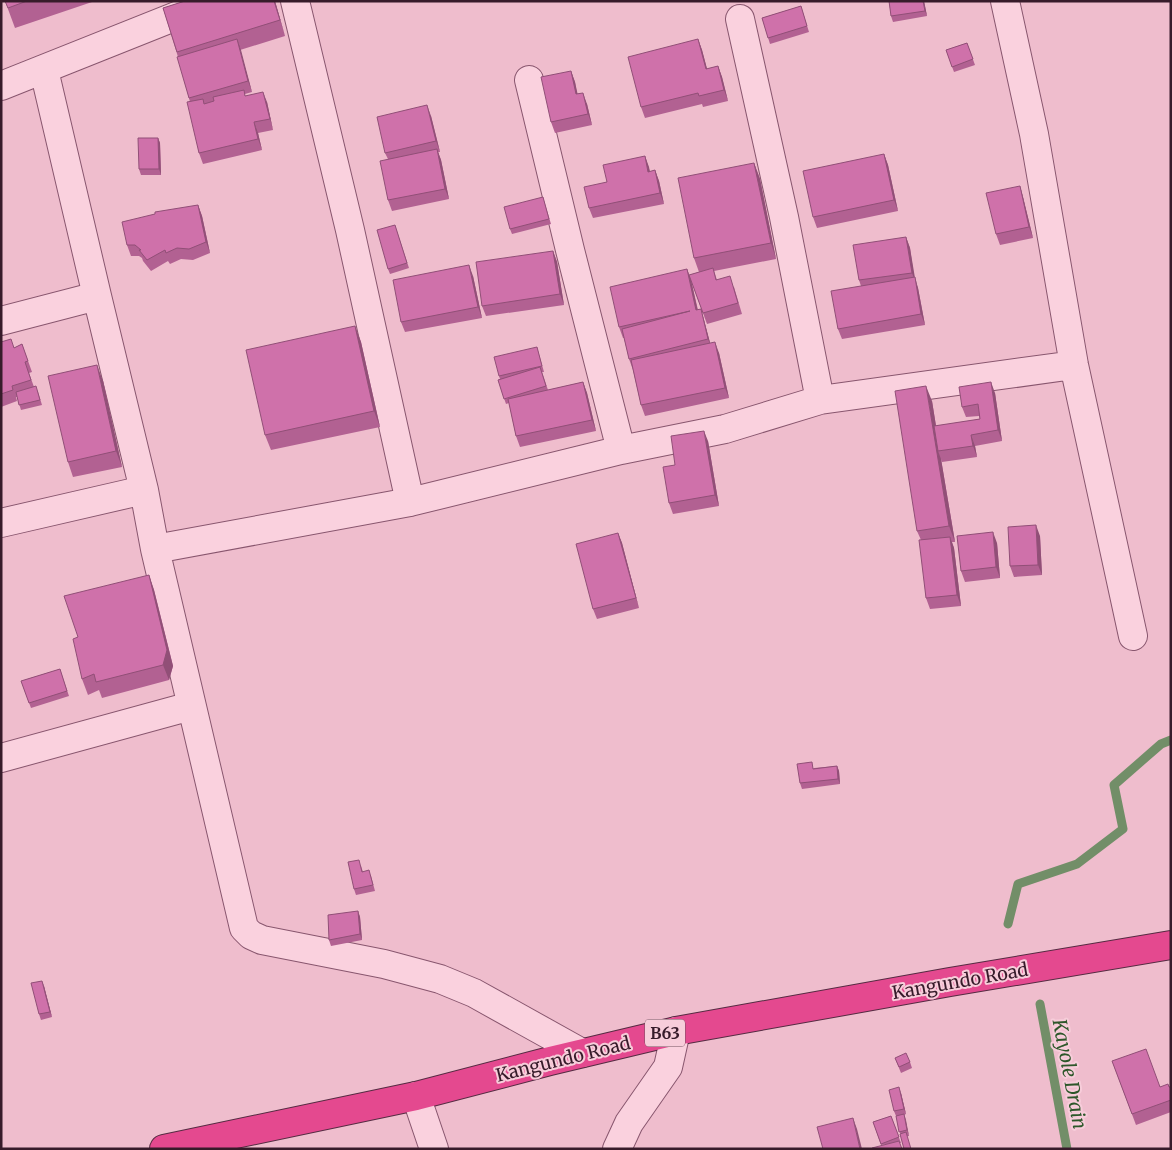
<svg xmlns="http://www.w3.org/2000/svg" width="1172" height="1150" font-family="Merriweather,serif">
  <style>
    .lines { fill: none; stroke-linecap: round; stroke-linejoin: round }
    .stream { stroke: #728e68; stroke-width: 9 }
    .minor-casing { stroke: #88566e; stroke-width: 30 }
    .highway-casing { stroke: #552b42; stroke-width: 30 }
    .minor { stroke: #fad1de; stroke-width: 28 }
    .highway { stroke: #e4498f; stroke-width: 28 }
    .wall { fill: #b26192 }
    .shaded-wall { fill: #914f77 }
    .building { fill: #cf71aa; stroke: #914f77 }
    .labels { text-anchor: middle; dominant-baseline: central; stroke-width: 4; stroke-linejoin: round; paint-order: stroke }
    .shield { fill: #f7cdda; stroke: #71505f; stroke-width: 1 }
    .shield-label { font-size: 16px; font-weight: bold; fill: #371b2a }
    .street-label { font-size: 18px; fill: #371b2a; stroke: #f7cdda }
    .water-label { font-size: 19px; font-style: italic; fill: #2d572a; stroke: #f7cdda }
  </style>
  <rect width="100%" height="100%" fill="#efbdcd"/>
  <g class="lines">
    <!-- stream -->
    <path class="stream" d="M1008,924L1018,884L1077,864L1123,829L1114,785L1161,744L1171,740
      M1040,1004L1067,1149"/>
    <!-- minor casing -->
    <g class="minor-casing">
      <path id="minor" d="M295,1L350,230L410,502
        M1005,1L1034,134L1074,365L1133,636
        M740,19L784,217L820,400
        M44,70L97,296L144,490L155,549L244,928L251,935L262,940L384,964L440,979L474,993L582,1053
        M529,80L570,250L621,450
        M1,86L214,1
        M1,321L97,296
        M1,523L144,490
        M155,549L410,502L621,450L725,429L820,400L1074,365
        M1,758L191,706
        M416,1096L434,1149
        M617,1149L629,1123L668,1067L676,1031"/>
    </g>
    <!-- highway casing -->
    <g class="highway-casing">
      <path id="highway" d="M164,1149L416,1096L550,1061L676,1031L950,982L1171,945"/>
    </g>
    <!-- minor -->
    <use href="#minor" class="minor"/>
    <!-- highway -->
    <use href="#highway" class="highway"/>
  </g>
  <!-- wall -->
  <path class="wall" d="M5,1H95L15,28Z
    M185,1H275L285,36L240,50L252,92L245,94V96L267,102L273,130L258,133L262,150L203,164L199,153L190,102L178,57L163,8Z
    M889,1H924L927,16L893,22L891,16Z
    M801,6L809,32L770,44L762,18Z
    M698,39L702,50L707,69L718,66L722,77L728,101L703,107L702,104L645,118L641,107Z
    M967,43L975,65L954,72L946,50Z
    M571,71L575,82L577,94L587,104L592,125L555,133L551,122Z
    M431,116L440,152H438L441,160L449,199L392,211L388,200V159L385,153Z
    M158,138L160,143L161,175H141L139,169Z
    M884,154L888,165L898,211L817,228L813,217Z
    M645,156L650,172L655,170L659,181L664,204L593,218L589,208L607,182Z
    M754,163L760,179L776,259L714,271L717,280L734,287L742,314L707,324L689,275L699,272L694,258Z
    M1020,186L1023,197L1033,238L1000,245L996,234Z
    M543,197L551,224L512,234L510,229Z
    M198,205L202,216L210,253L193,260L181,259L170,264L168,261L151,271L143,261L142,258L139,256H131L127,245Z
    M395,225L409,268L390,274L388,269Z
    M906,237L910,248L914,277L918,288L925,325L842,339L838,329L861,286L859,280Z
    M553,251L557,262L564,305L486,316L482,306Z
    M687,269L691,280L698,310L701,309L704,320L710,343L719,353L729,398L645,416L641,405L633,370L629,359L624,338H623L619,327Z
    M473,276L482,318L405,332L401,322Z
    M355,326L361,342L380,427L271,450L265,435Z
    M1,342L14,348L22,344L32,372L29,373L34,387L38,392L42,405L21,410L17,397H16L17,401L1,407Z
    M537,347L544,372H542L548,390L583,382L587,393L596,431L520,447L516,436L509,403L506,404L498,380L500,379L499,376Z
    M103,381L122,467L73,477L68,462Z
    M995,393L1002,441L975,446L977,457L942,462L941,459L955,542H952L954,548L961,606L930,609L926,598L921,540L917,531L932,401L936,426L980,419L979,416L966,417L962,407Z
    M708,441L719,506L673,514L669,503L675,465Z
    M618,533L622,543L639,608L597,619L593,609Z
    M1040,536L1042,575L1014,577L1010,566Z
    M997,543L1000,578L965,582L961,571Z
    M149,575L154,590L173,666L169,680L102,698L99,690L88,695L82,679L78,637Z
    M60,669L69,696L31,708L21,681Z
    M837,766L839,771L840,784L802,789L800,783L814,768Z
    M361,866L363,872L371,876L375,891L356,895L354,889Z
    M358,911L360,917L362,940L331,946L329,940Z
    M44,986L52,1017L41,1020L39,1014Z
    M895,1058L910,1062L912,1068L901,1073Z
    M1112,1061L1160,1087H1171V1112L1136,1125Z
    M901,1093L906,1114L904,1115L909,1136L901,1137L896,1116L894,1111Z
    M891,1116L901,1143L881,1145L873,1122Z"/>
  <!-- shaded-wall -->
  <path class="shaded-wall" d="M274,1H275L285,36L280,20Z
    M923,1H924L927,16L925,11Z
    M237,39L241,50L252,92L248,81Z
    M698,39L702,50L710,80L706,69Z
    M718,66L722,77L728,101L724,90Z
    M571,71L575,82L580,105L576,94Z
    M263,92L267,102L273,130L270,119Z
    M583,93L587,104L592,125L588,114Z
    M427,105L431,116L440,152L436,141Z
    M254,122L258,133L262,150L258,139Z
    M158,138L160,143L161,175L159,169Z
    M437,149L441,160L449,199L445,189Z
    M884,154L888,165L898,211L894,200Z
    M645,156L649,167L652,183L648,172Z
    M754,163L760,179L776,259L771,243Z
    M655,170L659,181L664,204L660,193Z
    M1020,186L1023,197L1033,238L1029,227Z
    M198,205L202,216L210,253L206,242Z
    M906,237L910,248L916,284L912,273Z
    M553,251L557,262L564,305L560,294Z
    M469,265L473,276L482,318L478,307Z
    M687,269L691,280L700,321L696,310Z
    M915,277L918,288L925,325L921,314Z
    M701,309L704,320L712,350L708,339Z
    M355,326L361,342L380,427L374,411Z
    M715,342L719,353L729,398L725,388Z
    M97,365L103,381L122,467L116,451Z
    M583,382L587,393L596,431L592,420Z
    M991,382L995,393L1002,441L998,430Z
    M926,386L932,401L940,451H938L941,459L955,542L949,526Z
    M704,431L708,441L719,506L715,495Z
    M971,435L975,446L977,457L973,446Z
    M1036,525L1040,536L1042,575L1038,565Z
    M993,532L997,543L1000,578L996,567Z
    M618,533L622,543L639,608L636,598Z
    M950,537L954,548L961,606L957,595Z
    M149,575L154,590L173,666L169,680L163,665Z
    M837,766L839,771L840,784L838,779Z
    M358,911L360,917L362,940L360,934Z
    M42,981L44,986L52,1017L50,1012Z
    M899,1087L901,1093L906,1114L904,1109Z
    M904,1114L906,1120L909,1136L907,1130Z
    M853,1118L857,1129L862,1149H860Z"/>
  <!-- building -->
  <path class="building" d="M5,1H27L8,8Z
    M185,1H274L280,20L177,52L163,8Z
    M889,1H923L925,11L891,16Z
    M801,6L807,26L768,38L762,18Z
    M237,39L248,81L189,98L177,57Z
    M698,39L706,69L718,66L724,90L699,96L698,93L641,107L628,57Z
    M967,43L973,59L952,67L946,50Z
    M571,71L576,94L583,93L588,114L551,122L541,77Z
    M244,90L245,96L263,92L270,119L254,122L258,139L199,153L187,102L203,99L204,104L214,101L213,97Z
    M427,105L436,141L385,153L377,117Z
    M138,138H158L159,169H139Z
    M437,149L445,189L388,200L380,161Z
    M884,154L894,200L813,217L803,171Z
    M645,156L648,172L655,170L660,193L589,208L584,187L607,182L603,165Z
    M754,163L771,243L694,258L678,178Z
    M1020,186L1029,227L996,234L986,193Z
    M543,197L549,219L510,229L504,207Z
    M198,205L206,242L189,249L177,248L166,253L165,250L147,260L139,250H141L135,245H127L122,222L155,214V212Z
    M395,225L407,263L388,269L377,230Z
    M906,237L912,273L859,280L853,245Z
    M553,251L560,294L482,306L476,262Z
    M469,265L478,307L401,322L393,280Z
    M713,268L716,280L730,276L738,303L703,313L689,275Z
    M687,269L696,310L701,309L708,339L629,359L622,329L690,311L619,327L610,287Z
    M915,277L921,314L838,329L831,291Z
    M355,326L374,411L265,435L246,350Z
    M11,339L14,348L22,344L28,361L25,362L31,380L12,386L13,390L1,394V342Z
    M715,342L725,388L641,405L631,360Z
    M537,347L542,366L499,376L494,357Z
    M97,365L116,451L68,462L48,376Z
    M540,367L546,386L504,399L498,380Z
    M583,382L592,420L516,436L508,399Z
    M991,382L998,430L971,435L973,446L938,451L934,426L980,419L978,404L962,407L959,387Z
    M36,386L40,400L19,405L16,392Z
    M926,386L949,526L917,531L895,391Z
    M704,431L715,495L669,503L663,467L675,465L671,436Z
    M1036,525L1038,565L1010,566L1008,527Z
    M993,532L996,567L961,571L957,536Z
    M618,533L636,598L593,609L576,544Z
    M950,537L957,595L926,598L919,540Z
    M149,575L167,650L163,665L96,682L94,674L82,679L73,639L78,637L64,596Z
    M60,669L67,691L29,703L21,681Z
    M812,762L813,769L837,766L838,779L800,783L797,764Z
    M359,860L362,872L369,870L373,885L354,889L348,862Z
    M358,911L360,934L329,940L328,915Z
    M42,981L50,1012L39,1014L31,983Z
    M1146,1049L1160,1087L1168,1084L1169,1087H1171V1100L1132,1114L1112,1061Z
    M906,1053L910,1062L899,1067L895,1058Z
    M899,1087L904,1109L894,1111L889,1090Z
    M904,1114L907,1130L899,1132L896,1116Z
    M891,1116L899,1137L881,1144L873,1122Z
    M853,1118L860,1149H823L817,1127Z
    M906,1132L911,1149H904L900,1134Z
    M899,1141L902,1149H872V1148Z"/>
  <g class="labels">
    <!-- shield labels -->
    <rect class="shield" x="645" y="1019.5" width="40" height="27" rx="4"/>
    <g class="shield-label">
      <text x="665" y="1033">B63</text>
    </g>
    <!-- street labels -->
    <g class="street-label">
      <text transform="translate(960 981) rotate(-10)">Kangundo Road</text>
      <text transform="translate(563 1059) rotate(-14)">Kangundo Road</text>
    </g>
    <!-- water labels -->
    <g class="water-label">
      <text transform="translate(1070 1074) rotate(79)">Kayole Drain</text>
    </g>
  </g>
  <!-- border -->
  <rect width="1172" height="1150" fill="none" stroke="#371b2a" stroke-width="5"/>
</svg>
